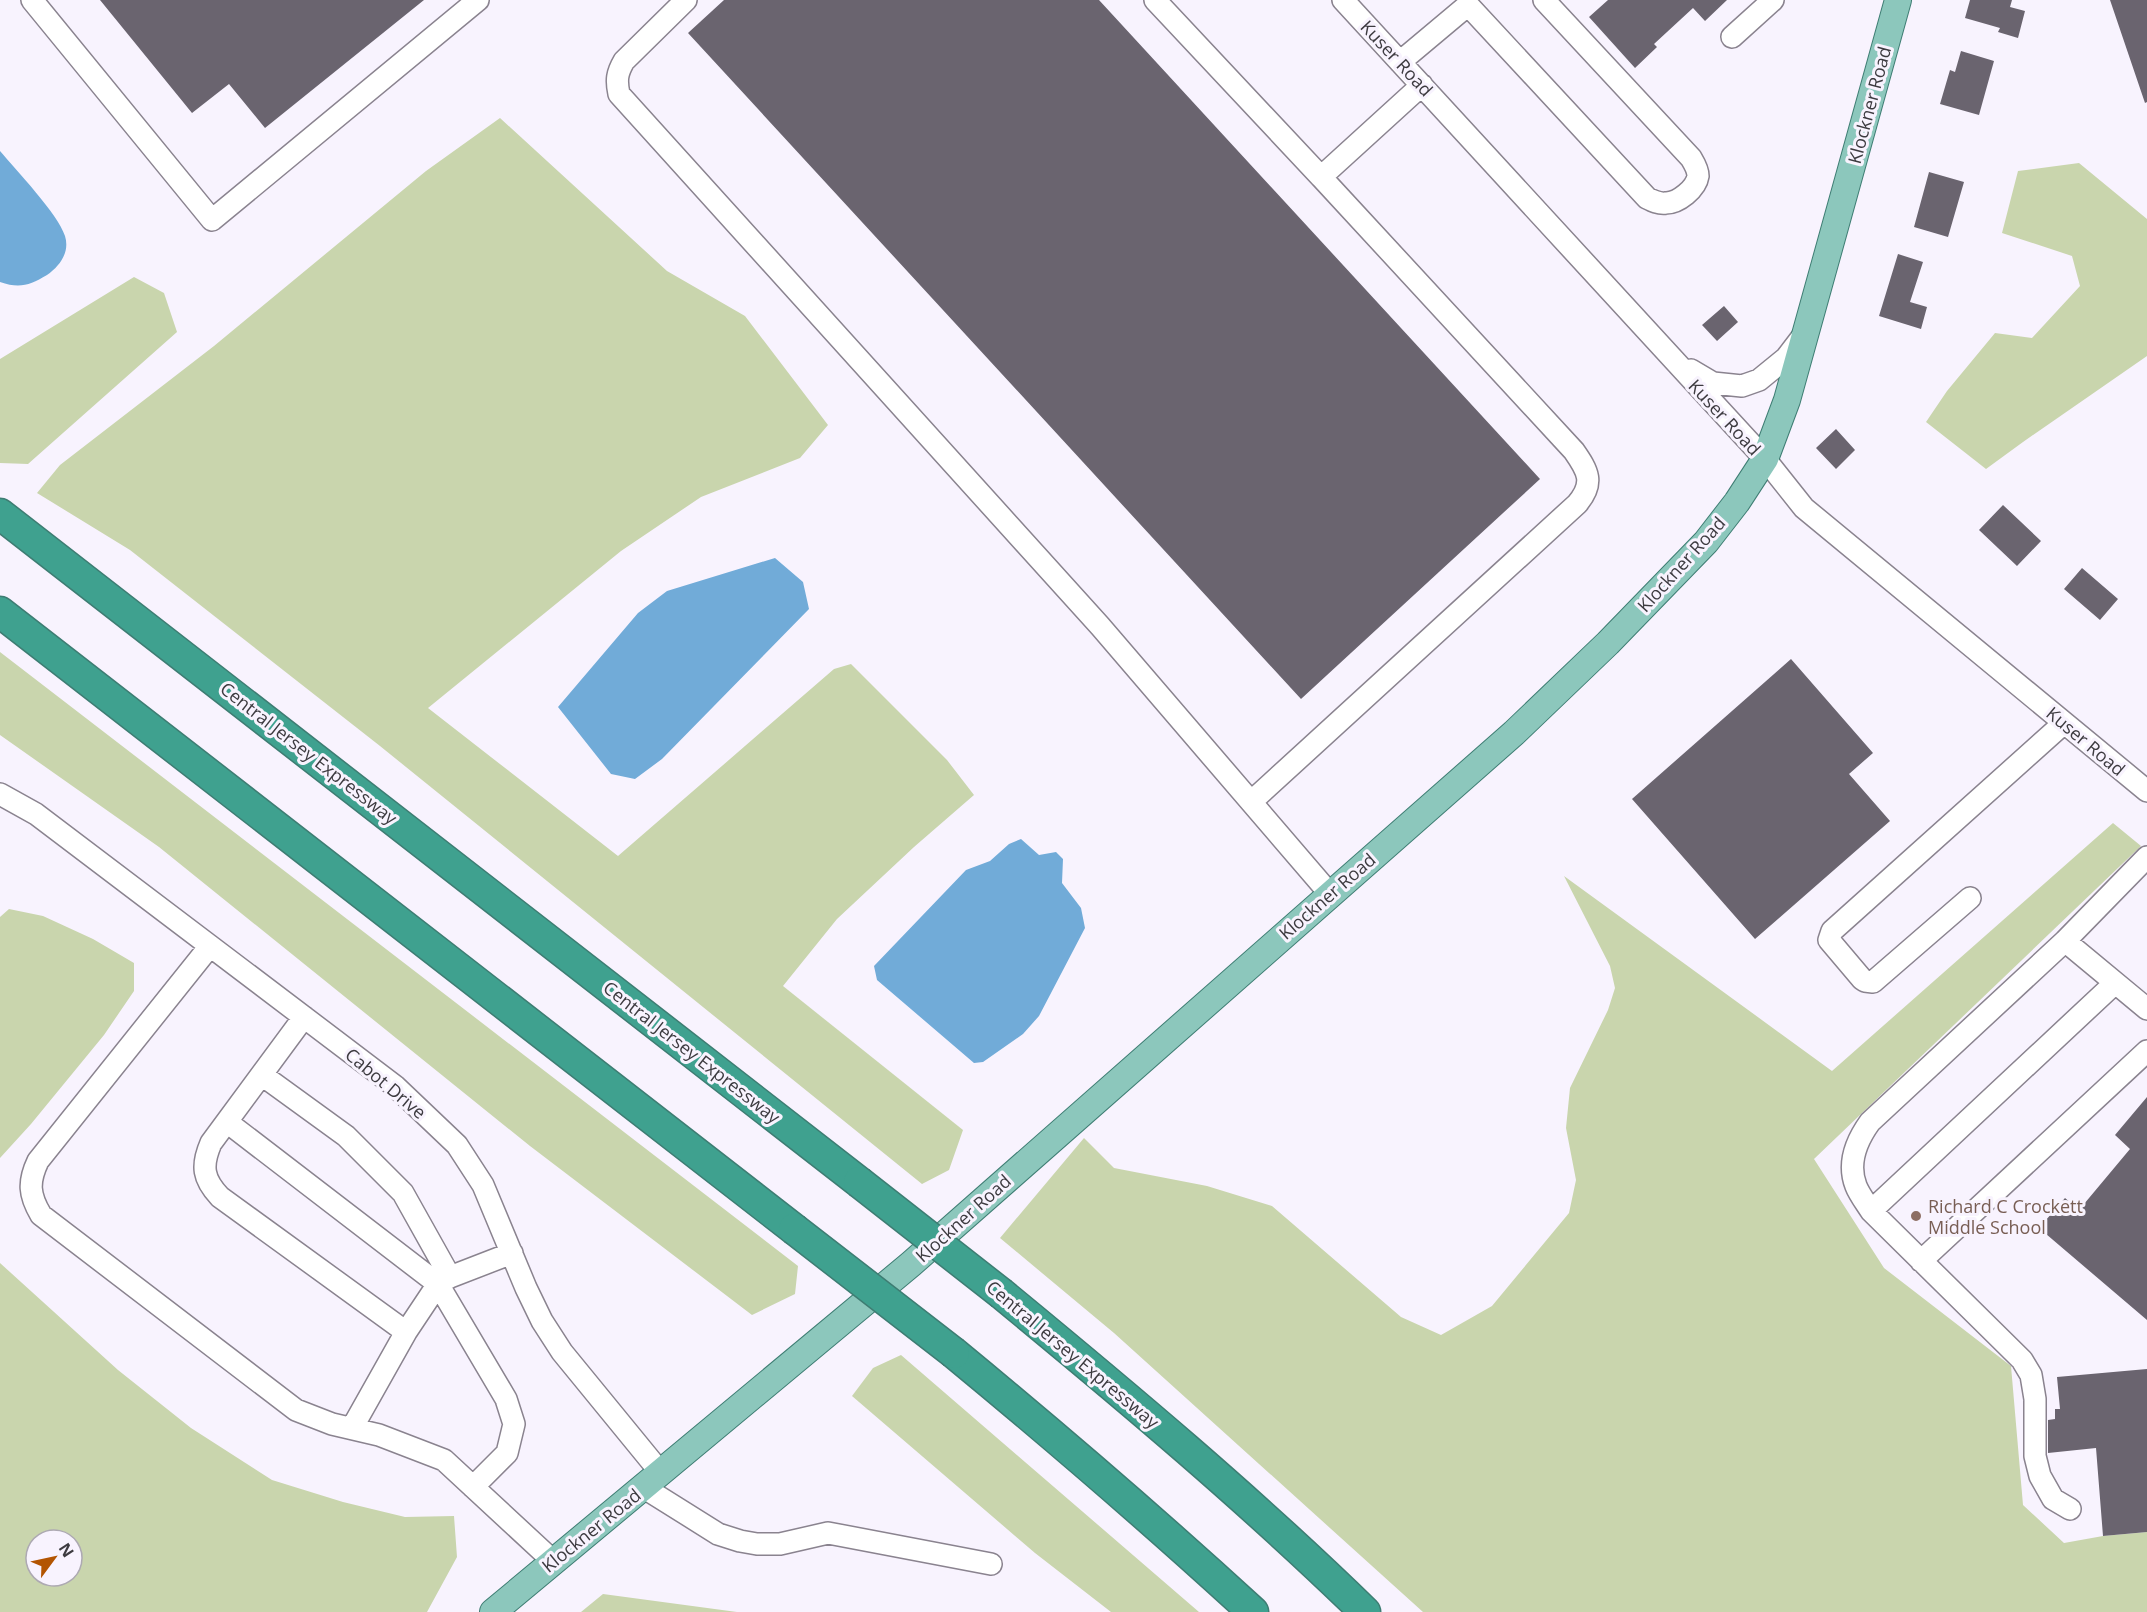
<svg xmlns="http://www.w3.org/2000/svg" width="2147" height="1612" font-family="'Open Sans',sans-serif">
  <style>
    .green { fill: #c9d5ad; fill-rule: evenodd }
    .water { fill: #71abd8 }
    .building { fill: #6a646f }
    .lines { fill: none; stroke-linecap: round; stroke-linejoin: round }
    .minor-casing { stroke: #8a838f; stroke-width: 24 }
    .major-casing { stroke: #3e7d73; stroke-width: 28 }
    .highway-casing { stroke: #3e7d73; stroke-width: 33 }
    .minor { stroke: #fff; stroke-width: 21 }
    .major { stroke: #8cc7bc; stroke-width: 26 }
    .highway { stroke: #3fa18f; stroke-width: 30 }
    .highway-bridge-casing { stroke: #3e7d73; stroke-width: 33; stroke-linecap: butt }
    .highway-bridge { stroke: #3fa18f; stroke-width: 30 }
    .education-dot { fill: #8d6e63; stroke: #f8f3fe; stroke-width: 2 }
    .labels { text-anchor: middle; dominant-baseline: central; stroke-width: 6; stroke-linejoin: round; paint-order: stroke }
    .street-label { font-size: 18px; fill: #3d3b40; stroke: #f8f3fe }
    .education-label { font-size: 18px; fill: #785e54; stroke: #f8f3fe; text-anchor: start }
  </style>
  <rect width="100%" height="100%" fill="#f8f3fe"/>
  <!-- green -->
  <path class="green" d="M500,118L667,271L745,316L828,425L800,458L701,497L621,551L428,708L618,856L834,669L851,664L947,760L974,795L914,847L837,919L783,986L963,1130L949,1170L922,1184L380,746L130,550L37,493L60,465L214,346L426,171Z
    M2079,163L2147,219V356L2023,442L1986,469L1926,422L1947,391L1995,333L2032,338L2080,286L2072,256L2002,233L2018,171Z
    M134,277L164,293L177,332L28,464L0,463V359Z
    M0,652L798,1266L795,1294L752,1315L530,1146L159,847L0,735Z
    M2113,823L2141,846L1814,1159L1884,1268L2011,1366L2023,1505L2064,1543L2103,1536L2147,1532V1612H1423L1114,1333L1000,1238L1084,1138L1114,1168L1207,1186L1272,1206L1401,1317L1441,1335L1492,1306L1569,1213L1576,1180L1566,1128L1570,1088L1608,1010L1615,988L1610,966L1564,876L1832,1071Z
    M9,909L43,916L93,939L134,963V991L104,1035L31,1124L0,1158V917Z
    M0,1263L118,1370L191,1428L272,1480L343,1502L405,1517L454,1516L457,1557L427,1612H0ZM36,1540H72V1576H36Z
    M901,1355L1199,1612H1111L1035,1553L852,1396L873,1368Z
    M603,1594L737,1612H581Z"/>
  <!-- water -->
  <path class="water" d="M0,151C16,170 58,214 65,236C70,252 60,266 47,275C30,285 20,289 0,282Z
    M775,558L803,582L809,609L662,759L635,779L611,774L558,707L638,613L667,591Z
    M1021,839L1039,855L1056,852L1063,859L1062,883L1081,908L1085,928L1039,1016L1023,1034L983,1062L974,1063L877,980L874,966L966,870L990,861L1009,844Z"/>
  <!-- building -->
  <path class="building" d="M100,0H424L265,128L229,84L192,113Z
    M724,0H1099L1540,479L1301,699L688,33Z
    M1608,0H1727L1705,21L1693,8L1654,44L1657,47L1635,68L1589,17Z
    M1970,0H2012L2010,7L2025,11L2018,38L1998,32L2000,28L1965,18Z
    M2110,0H2147V102L2145,103Z
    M1961,51L1994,61L1979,115L1940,104L1950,70L1955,72Z
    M1929,172L1964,182L1948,237L1914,227Z
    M1898,254L1923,262L1910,302L1927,307L1921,329L1879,316Z
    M1724,306L1738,322L1717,341L1702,325Z
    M1836,429L1855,450L1836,469L1816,448Z
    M2003,505L2041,541L2017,566L1979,530Z
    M2082,568L2118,599L2100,620L2064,589Z
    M1791,659L1873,753L1849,774L1890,821L1755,939L1632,799Z
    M2147,1097V1320L2039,1228L2065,1198L2079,1210L2130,1149L2115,1135Z
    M2147,1369V1532L2103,1536L2096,1448L2048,1453V1420L2055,1419V1409H2060L2057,1377Z"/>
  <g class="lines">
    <!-- minor casing -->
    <g class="minor-casing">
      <path id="minor" d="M32,0L212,220L478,0
        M686,0L624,61C617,73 616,80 619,94L1100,626L1330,894
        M1155,0L1321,177L1422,85
        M1343,0L1765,459L1804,508L2147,791
        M1732,37L1773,0
        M1400,62L1468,5L1647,198C1653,201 1659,204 1666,203C1678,203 1696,189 1698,176C1698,169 1694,163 1691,158L1544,0
        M1691,370L1713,383L1742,386L1759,380L1786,358L1802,337
        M0,794L36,814L395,1086L457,1145L483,1185L526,1288L542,1321L562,1352L661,1473
        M1252,801L1577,504C1595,483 1588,471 1574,451L1321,177
        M1970,898L1873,982L1865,981L1862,979L1829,940L1832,931L2064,723
        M2065,941L2147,1009
        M210,946L38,1161C28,1182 29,1195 41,1215L296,1410L332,1424L379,1435L444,1460L553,1561
        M304,1017L211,1143C201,1166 203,1179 220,1197L406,1332L352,1428
        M262,1075L346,1136L403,1193L450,1277
        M227,1122L438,1284L450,1277L512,1253
        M1871,1211L2115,983
        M1921,1261L2147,1051
        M406,1332L438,1284L506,1399L514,1424L507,1453L473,1487
        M643,1487L718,1534L740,1541L757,1544H780L828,1533L991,1564
        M2070,1509L2053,1499L2040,1476L2035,1456V1399L2031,1375L2022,1360L1871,1211C1866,1203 1859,1194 1856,1186C1847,1163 1857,1140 1870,1122L2065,941L2147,857"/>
    </g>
    <!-- major casing -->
    <g class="major-casing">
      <path id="major" d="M493,1612L911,1264L1514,733L1608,643L1706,542L1737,502L1765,459L1787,400L1898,0"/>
    </g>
    <!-- highway casing -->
    <g class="highway-casing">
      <path id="highway" d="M0,514L859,1182
        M0,612L794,1229
        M1002,1294C1126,1396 1250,1500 1365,1612
        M954,1353C1056,1437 1156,1523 1253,1612"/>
    </g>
    <!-- minor -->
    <use href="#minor" class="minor"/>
    <!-- major -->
    <use href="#major" class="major"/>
    <!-- highway -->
    <use href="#highway" class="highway"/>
    <!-- highway-bridge casing -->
    <g class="highway-bridge-casing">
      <path id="highway-bridge" d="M859,1182L1002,1294
        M794,1229L954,1353"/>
    </g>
    <!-- highway-bridge -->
    <use href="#highway-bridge" class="highway-bridge"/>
  </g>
  <!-- markers -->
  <circle class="education-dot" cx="1916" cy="1216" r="6"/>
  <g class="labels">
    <!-- street labels -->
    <g class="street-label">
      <text transform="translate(1397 58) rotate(47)">Kuser Road</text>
      <text transform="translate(1869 105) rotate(-75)">Klockner Road</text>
      <text transform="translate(1725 417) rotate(47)">Kuser Road</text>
      <text transform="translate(1681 564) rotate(-48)">Klockner Road</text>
      <text transform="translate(2086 741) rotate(40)">Kuser Road</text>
      <text transform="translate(309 753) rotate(38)">Central Jersey Expressway</text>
      <text transform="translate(1327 896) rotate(-41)">Klockner Road</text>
      <text transform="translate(692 1052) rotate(38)">Central Jersey Expressway</text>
      <text transform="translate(386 1083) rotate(40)">Cabot Drive</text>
      <text transform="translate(963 1218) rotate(-42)">Klockner Road</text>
      <text transform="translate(1073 1354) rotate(40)">Central Jersey Expressway</text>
      <text transform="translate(591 1530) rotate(-39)">Klockner Road</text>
    </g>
    <!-- education labels -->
    <g class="education-label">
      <text x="1928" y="1206">Richard C Crockett<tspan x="1928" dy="21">Middle School</tspan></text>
    </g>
  </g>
  <!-- north arrow -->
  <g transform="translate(54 1558) rotate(57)"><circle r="28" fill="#f8f3fe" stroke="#ada9b2" stroke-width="1.5"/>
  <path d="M0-4.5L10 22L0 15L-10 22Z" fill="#b35502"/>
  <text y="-9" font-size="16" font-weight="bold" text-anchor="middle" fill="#3d3b40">N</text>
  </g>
</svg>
